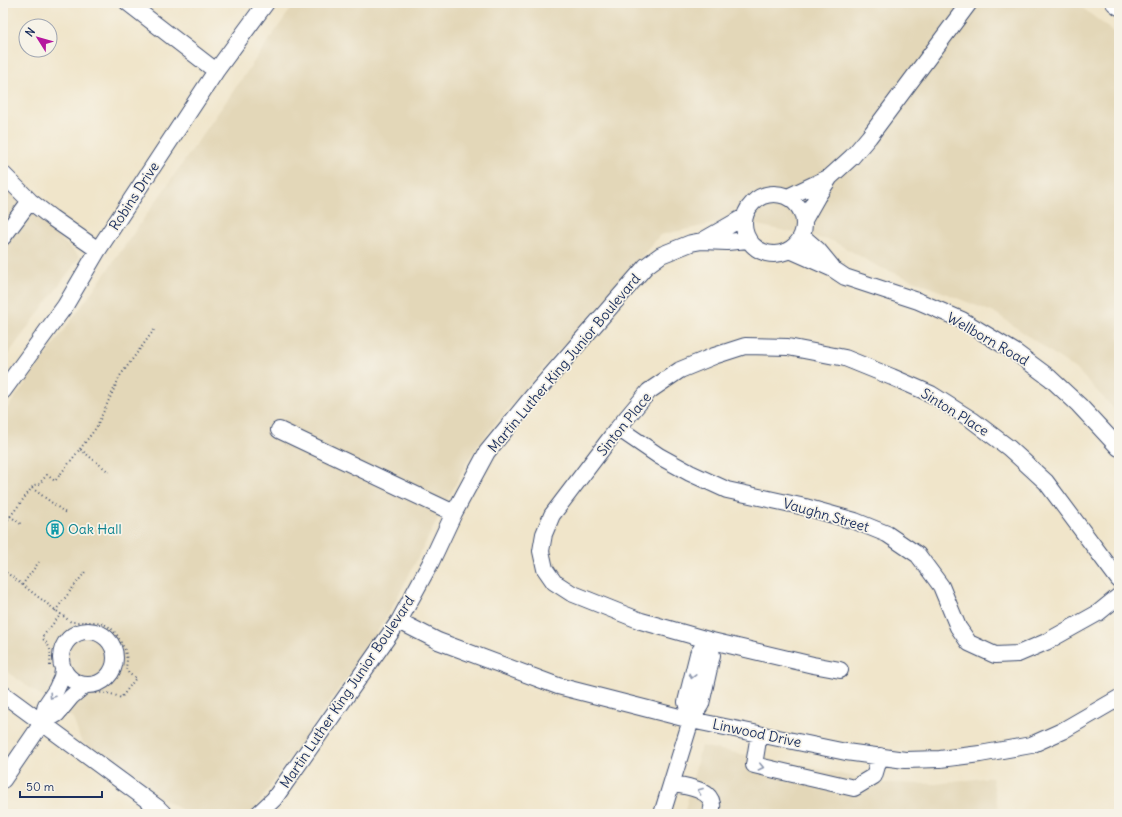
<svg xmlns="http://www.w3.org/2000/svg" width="1122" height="817" font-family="Delius,sans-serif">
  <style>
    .built { fill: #e3d7b8 }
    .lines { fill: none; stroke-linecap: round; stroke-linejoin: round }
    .minor-casing { stroke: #3b4a6e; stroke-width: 18 }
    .path { stroke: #3b4a6e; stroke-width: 2; stroke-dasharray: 1 3; stroke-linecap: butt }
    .minor { stroke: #fff; stroke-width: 16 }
    .oneway { stroke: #8d97ae }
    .labels { text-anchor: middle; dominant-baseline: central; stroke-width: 3.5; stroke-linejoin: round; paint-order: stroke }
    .street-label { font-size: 14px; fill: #1b2f5e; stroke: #f7f3e8 }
    .culture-label { font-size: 14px; fill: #0d838f; stroke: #f7f3e8; text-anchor: start }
  </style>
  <rect width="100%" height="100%" fill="#f7f3e8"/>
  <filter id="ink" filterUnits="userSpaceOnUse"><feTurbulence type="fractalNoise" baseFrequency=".025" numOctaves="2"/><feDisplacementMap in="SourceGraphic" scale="8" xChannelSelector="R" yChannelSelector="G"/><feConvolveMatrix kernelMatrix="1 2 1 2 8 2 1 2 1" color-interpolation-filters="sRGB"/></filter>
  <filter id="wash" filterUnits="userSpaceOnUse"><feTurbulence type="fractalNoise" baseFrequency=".012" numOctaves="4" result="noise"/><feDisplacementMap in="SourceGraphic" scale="16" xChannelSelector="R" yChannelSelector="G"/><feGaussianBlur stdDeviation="0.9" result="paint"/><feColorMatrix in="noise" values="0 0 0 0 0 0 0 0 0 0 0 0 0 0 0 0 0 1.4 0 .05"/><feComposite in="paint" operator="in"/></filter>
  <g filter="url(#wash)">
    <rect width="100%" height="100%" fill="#f0e5ca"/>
    <!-- built -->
    <path class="built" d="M295,3H1076L1119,36V414L1078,371L997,314L877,266L833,241L752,224L722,222L660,235L583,326L554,355L493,426L468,460L393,606L369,646L251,814H190L147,791L81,741L73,718L3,669V414L107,271Z
      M3,185L80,257L3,361Z
      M701,746L885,783L936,784L992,777L999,814H684Z"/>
  </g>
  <g filter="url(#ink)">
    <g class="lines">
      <!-- minor casing -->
      <g class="minor-casing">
        <path id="minor" d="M128,3L216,71
          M1114,3L1119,7
          M3,174L30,201L52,218L98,250
          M744 224a30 30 0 1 1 60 0a30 30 0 1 1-60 0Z
          M788,197L830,177
          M804,220L817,197L830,177L852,157L869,137L969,3
          M802,236L818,250L832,267
          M3,237L30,201
          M702,241L744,217
          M790,250L833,269L845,277L918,301L962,320L1015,352L1050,378L1079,405L1119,448
          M3,391L65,306L98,250L216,71L266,3
          M618,428L659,456L690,473L727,490L805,507L855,521L887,534L918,555L941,586L958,627L969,643L995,655L1018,654L1046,642L1098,613L1119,596
          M279,430L454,513
          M399,621L438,641L558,686L691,720L846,752L905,760L940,759L980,754L1031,745L1062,731L1119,698
          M61 658a27 27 0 1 1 54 0a27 27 0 1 1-54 0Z
          M840,670L813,665L708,640L641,621L571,593L554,582L545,569L541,551L544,534L552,515L618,428L649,391L680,370L714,356L745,346L788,347L845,358L892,377L931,394L972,420L1009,448L1046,482L1119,580
          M3,694L158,808L164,814
          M691,720L686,702L698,654L708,640
          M42,723L57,714L71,697L84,686
          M759,734L754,765L854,788L874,776L880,756
          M3,780L42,723L46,705L56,690L62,677L63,670
          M672,783C684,787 710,788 712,804C713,807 711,811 711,814
          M258,814L274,799L399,621L431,562L454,513L487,452L532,397L646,266L661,255L691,243L702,241L727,242L748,240
          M662,814L691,720L701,704L712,655L708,640"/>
      </g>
      <!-- path -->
      <path class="path" d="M80,449L96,428L120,376L154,330
        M32,488L67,514
        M10,516L22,525
        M3,526L34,485L39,484L47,475L55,481L80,449L109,472
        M3,570L71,622H96L104,624L111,628L117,635L125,650L127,660L126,668L129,674L136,678L121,698C111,693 106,692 96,693
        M22,585L39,562
        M55,611L85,572L83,571
        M50,666C50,653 53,649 43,639V636L61,614"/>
      <!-- minor -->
      <use href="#minor" class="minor"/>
    </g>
    <!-- one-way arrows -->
    <defs><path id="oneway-chevron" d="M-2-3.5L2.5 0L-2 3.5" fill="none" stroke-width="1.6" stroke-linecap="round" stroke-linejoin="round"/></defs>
    <g class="oneway">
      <use href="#oneway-chevron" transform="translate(692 676) rotate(104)"/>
      <use href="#oneway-chevron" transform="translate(52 696) rotate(124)"/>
      <use href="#oneway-chevron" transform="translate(761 767) rotate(13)"/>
      <use href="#oneway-chevron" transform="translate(700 791) rotate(-159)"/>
    </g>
  </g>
  <!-- icons -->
  <defs>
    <g id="building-ring" transform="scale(0.9)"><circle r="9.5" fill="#f7f3e8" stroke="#0f9aa8" stroke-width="1.5"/><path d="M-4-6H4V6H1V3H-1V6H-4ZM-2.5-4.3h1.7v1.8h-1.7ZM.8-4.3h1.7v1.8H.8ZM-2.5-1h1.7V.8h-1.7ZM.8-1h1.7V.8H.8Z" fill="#0f9aa8"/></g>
  </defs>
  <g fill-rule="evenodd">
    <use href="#building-ring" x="55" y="529"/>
  </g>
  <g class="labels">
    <!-- street labels -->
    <g class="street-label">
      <text transform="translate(134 196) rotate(-57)">Robins Drive</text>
      <text transform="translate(988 339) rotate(30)">Wellborn Road</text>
      <text transform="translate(564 363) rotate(-50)">Martin Luther King Junior Boulevard</text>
      <text transform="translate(955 412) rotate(32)">Sinton Place</text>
      <text transform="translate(624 424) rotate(-51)">Sinton Place</text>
      <text transform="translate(826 515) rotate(16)">Vaughn Street</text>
      <text transform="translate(347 692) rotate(-56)">Martin Luther King Junior Boulevard</text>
      <text transform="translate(757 733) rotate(12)">Linwood Drive</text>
    </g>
    <!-- culture labels -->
    <g class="culture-label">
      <text x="68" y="529">Oak Hall</text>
    </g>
  </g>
  <!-- margin -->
  <rect width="1122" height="817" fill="none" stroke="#f7f3e8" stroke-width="16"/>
  <!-- north arrow -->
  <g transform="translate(38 38) rotate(307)"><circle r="19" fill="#f7f3e8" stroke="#9fa5b1"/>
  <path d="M0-3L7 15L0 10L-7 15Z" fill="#b5179e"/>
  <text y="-6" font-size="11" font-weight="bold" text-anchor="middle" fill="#1b2f5e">N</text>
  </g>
  <!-- scale -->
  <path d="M20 791v6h82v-6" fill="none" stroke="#1b2f5e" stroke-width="2"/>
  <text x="26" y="791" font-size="12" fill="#1b2f5e" stroke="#f7f3e8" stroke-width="3" paint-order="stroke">50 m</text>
</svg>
